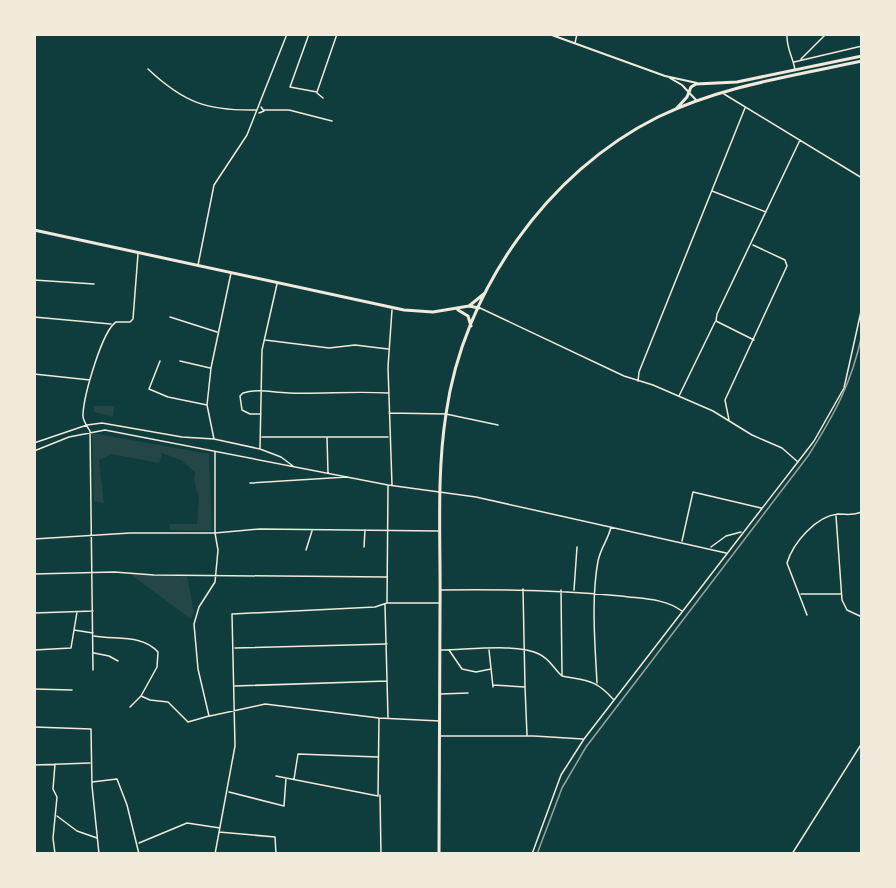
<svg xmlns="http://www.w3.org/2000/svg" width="896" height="888" font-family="Literata,serif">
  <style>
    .green { fill: #244646 }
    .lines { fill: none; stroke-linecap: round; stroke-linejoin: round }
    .minor { stroke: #f1e9da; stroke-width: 1.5 }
    .tertiary { stroke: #f1e9da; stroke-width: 1.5 }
    .secondary { stroke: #f1e9da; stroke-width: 2 }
    .trunk { stroke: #f1e9da; stroke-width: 3 }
    .rail { stroke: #97a49c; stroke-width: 1.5 }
  </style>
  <rect width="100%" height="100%" fill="#0f3d3e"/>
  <!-- green -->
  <path class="green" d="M94,406H114L113,417L94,412Z
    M92,433L209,454L212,531L170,530V524H197L199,497L194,481L195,472L181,460L162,453L159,463L112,454L99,460L104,503L94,501Z
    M129,573L187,576L194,612L191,619Z"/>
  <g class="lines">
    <!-- minor -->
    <path class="minor" d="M309,34L290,87L317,92L337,34
      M787,34C786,48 793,57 795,70
      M801,59L826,34
      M794,62L862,46
      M148,69C184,103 208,111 256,110
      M317,93L323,98
      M724,94L862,178
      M264,110H289L332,121
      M259,113L264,111L261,107
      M712,191L766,212
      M198,265L214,185L247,135L287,34
      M34,280L94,284
      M480,308L624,376L653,385L713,411L752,435L782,448L798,462
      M34,317L111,324
      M170,317L217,332
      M265,340L329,348L355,345L388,349
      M754,340L716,321L717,314L800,140
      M160,361L149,389L168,397L207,405L214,439
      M180,361L210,368
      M34,374L90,380
      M638,381L639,372L745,108
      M679,396L715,322
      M207,405L211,368L231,273
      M389,413L446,414L498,425
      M261,414H250L242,410L240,396L243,393C259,388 273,393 289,393C322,394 355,391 388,393
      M729,420L725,400L787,266L785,260L753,245
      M262,437H326
      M34,443L87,425L102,423L182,437L214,439L260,449L281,457L293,466
      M260,448L262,350L277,284
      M34,451L69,437L105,430L388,485L476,497L726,553
      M328,473L327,437H388
      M250,483L347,477
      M392,485L388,367L392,310
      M836,516L842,600L847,610L862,617
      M34,539L130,533H215L260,529L438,531
      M682,541L693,492L761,508
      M364,547L365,530
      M711,547L726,536L741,532
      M306,550L312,531
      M34,574L114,572L154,575L387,577
      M523,589L525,687
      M441,590C505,589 558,590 621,596C642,599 664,598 682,611
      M561,590L562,675
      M574,590L577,547
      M801,594H841
      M387,603L388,486
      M385,605L388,717
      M34,613L93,611
      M807,615L787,563C793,543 816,516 838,514C847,514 852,516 862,512
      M74,630L93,633
      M94,636C116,640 142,634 158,652L157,667L141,696L150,700L168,702L188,722L209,716L198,669L194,624L199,607L215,582L218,550L215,533V452
      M235,648L387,644
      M34,650L71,648L77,612
      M441,650C466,650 518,643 539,654C550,659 554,669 562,676C587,681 595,679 613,699
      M449,650L462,669L476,672L491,669
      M489,650L493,687
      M94,653L109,656L118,661
      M93,670L90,431C87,426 82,420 83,414C84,395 102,331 116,322H130L133,319L138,254
      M597,683C595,644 591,599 598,561C601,547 608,540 611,527
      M493,685L525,687L527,735
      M235,686L387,681
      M34,689L72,690
      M440,694L468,693
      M130,707L141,696
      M210,716L265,704L379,718L440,721
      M34,727L91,729L92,786L99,854
      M441,736H534L583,739
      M34,765L90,763
      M276,776L378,796L379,718
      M294,779L298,754L378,757
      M92,782L117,779L127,805L139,854
      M229,792L284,806L286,778
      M380,795L381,854
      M57,816L77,831L97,838
      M219,832L275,837L276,854
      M139,843L187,823L220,828
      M55,854L53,838L57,797L53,789L55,764
      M215,854L235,746L232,614L375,607L387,603H440
      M532,854L561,775L584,739L814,441L844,388L862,307
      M792,854L862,743"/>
    <!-- tertiary -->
    <path class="tertiary" d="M575,43L577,34"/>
    <!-- secondary -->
    <path class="secondary" d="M549,34L665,76L697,83
      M670,78L682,85L697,101"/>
    <!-- trunk -->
    <path class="trunk" d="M676,109L687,97L691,87L696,84L737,82L862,56
      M34,230L404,310L433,312L469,306L479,308
      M469,306L485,293
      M458,310L468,316L471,326
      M439,854C439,772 440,691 440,610C441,545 436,478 446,414C463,292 547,172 658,117C722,86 792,76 862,61"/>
    <!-- rail -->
    <path class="rail" d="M537,854L562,788L586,747L808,456C834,415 852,383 862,334"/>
  </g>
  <!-- border -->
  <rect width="896" height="888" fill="none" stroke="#f1e9da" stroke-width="72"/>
</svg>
